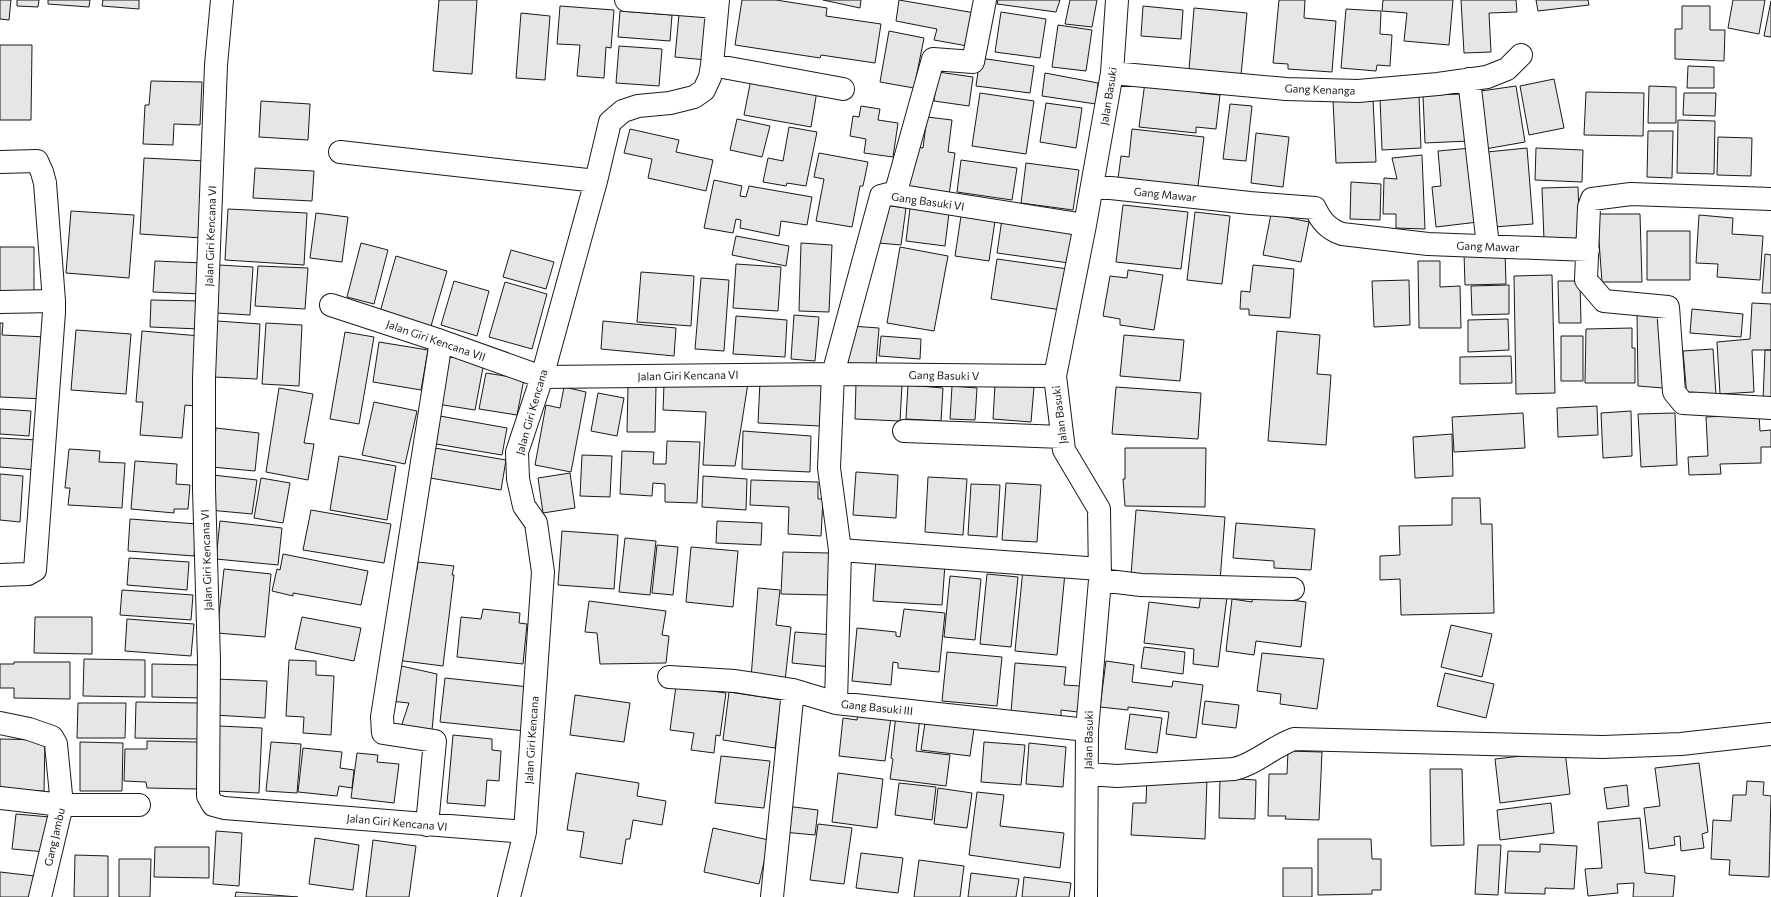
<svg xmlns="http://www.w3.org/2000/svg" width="1771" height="897" font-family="Commissioner,sans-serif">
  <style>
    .building { fill: #e6e6e6; stroke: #1a1a1a }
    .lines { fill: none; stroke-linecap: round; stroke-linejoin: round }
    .street-casing { stroke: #1a1a1a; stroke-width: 24 }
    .street { stroke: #fff; stroke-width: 22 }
    .labels { text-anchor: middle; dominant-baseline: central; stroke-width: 3; stroke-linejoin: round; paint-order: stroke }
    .street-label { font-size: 11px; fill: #1a1a1a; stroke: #fff }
  </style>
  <rect width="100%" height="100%" fill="#fff"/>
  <!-- building -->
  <path class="building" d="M0,0H11L9,20L0,19Z
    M17,0H39L38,7L17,6Z
    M48,0H90L89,7L48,4Z
    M103,0H139V9L102,6Z
    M439,0H477L472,74L433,71Z
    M742,0H776L827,8L826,16L881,24L875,63L821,55L820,58L735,45Z
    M823,0H861L860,8Z
    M899,0L975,13L973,47L934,40L937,29L896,21Z
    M998,0H1060L1056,12L997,4Z
    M1070,0H1097L1092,27L1065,24Z
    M1279,0H1305L1304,18L1336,21L1332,72L1288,69V64L1273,63Z
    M1383,0H1453L1449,45L1404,41L1407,13L1382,11Z
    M1461,0H1516L1517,12L1489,13L1491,52L1464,53Z
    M1536,0H1588L1589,5L1538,11Z
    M1733,0H1765L1759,34L1728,28Z
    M1771,1V37L1764,36Z
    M560,6L614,10L611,48L606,47L604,78L577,76L580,45L557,44Z
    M1143,6L1183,10L1181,39L1141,36Z
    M1682,6H1710V30H1725L1724,61L1675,59V29H1682Z
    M1194,8L1247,13L1241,75L1189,70Z
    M1346,9L1381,11L1380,34L1392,35L1390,66L1377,65L1376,71L1341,68Z
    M620,11L672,15L670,41L618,37Z
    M1001,12L1046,19L1040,58L995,52Z
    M521,13L550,16L545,80L516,78Z
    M679,14L709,16L706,60L675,57Z
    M1058,25L1092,30L1086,71L1052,67Z
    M889,31L924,38L914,88L880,82Z
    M0,45H32L31,120H0Z
    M619,46L662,49L659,86L616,83Z
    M980,58L1034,66L1030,93L976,86Z
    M1688,66L1714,67V88H1687Z
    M938,72L973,77L969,106L934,101Z
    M1045,73L1098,83L1096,104L1042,96Z
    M751,79L817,91L811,127L744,115Z
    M1554,79L1564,128L1529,135L1520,86Z
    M151,81L202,82L200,125L174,124L173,145L143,144L145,105H149Z
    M1145,82L1201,88L1200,93L1220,95L1216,129L1196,127V133L1139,127Z
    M1516,86L1525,142L1485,149L1481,91Z
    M1649,86L1676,87V123H1648Z
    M1586,92L1644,93L1643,136L1584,135Z
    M980,93L1034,101L1026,154L972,146Z
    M1684,93H1716L1715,116L1683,115Z
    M1467,94L1469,141L1425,143L1423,95Z
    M1419,96L1421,148L1382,150L1380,98Z
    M1373,99L1376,162L1336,163L1333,100Z
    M261,101L310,104L308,140L259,137Z
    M1046,103L1082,108L1076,148L1040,142Z
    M1230,104L1252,106L1246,161L1223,159Z
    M861,106L880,109L878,120L898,123L893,157L864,153L866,139L850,136L853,116L859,117Z
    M927,117L952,120L948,152L955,153L949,195L904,189L910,146L923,148Z
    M737,119L770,126L762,157L730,150Z
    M1678,120L1715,121L1714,174L1677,173Z
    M789,127L817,132L806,186L787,183L786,186L763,182L768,158L783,161Z
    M630,129L679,140L676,152L713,160L706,191L648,178L652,159L624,153Z
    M1132,129L1204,137L1197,194L1117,186L1121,156L1129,157Z
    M1648,131H1673L1672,178L1647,177Z
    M1256,133L1289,137L1283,187L1251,183Z
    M1718,137L1752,138L1751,176L1717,175Z
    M1471,148L1478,222L1436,227L1432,187L1441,186L1438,151Z
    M1527,148L1533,224L1494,227L1487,152Z
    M1536,148L1583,150L1582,182L1535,180Z
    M819,153L868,162L863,186H860L852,227L816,221L824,179L814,177Z
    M1422,155L1425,229L1396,228V214H1383L1384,178L1397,179L1392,158Z
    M144,158L206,161L202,238L140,234Z
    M961,160L1017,168L1012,200L957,192Z
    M1026,163L1079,170L1073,210L1021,203Z
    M255,168L314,171L312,201L253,198Z
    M714,180L742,186L740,196L746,197L749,186L812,197L807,225L781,221L779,236L740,228L741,220L736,219L733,233L704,228Z
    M1351,182L1381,184L1380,220L1350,219Z
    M1578,187L1580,238L1544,240L1542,188Z
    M884,205L906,208L901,245L879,243Z
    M1123,205L1188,212L1181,269L1116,262Z
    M910,208L949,213L945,246L906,241Z
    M228,209L307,213L304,265L225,260Z
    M71,211L134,215L129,278L66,273Z
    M1195,212L1230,216L1222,284L1187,280Z
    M316,213L348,217L342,262L310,258Z
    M1271,214L1309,222L1301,262L1263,255Z
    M1597,214H1640L1642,282H1602Z
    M1699,215L1733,218L1732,234L1763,236L1760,280L1717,277L1718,264L1696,263Z
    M961,216L995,221L989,261L955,256Z
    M1002,219L1074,229L1069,263L997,253Z
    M1647,231H1690V280H1647Z
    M736,236L789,246L786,266L732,255Z
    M361,243L388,250L374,304L347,297Z
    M801,243L832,245L829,312L799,311Z
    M0,247H34V293H0Z
    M900,247L948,256L934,331L887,323Z
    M511,250L554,262L546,289L503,277Z
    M1505,251L1506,284L1465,285L1464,252Z
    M1765,254L1771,255V293H1762Z
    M396,256L447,271L431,326L380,312Z
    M997,259L1068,269L1061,310L991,299Z
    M155,261L204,263L203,294L153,292Z
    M1418,261H1440V287L1460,286L1461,328H1419Z
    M736,264L781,267L778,311L733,308Z
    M219,265L253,267L250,315L216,313Z
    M1253,265L1294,269L1290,318L1249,315V309H1240L1241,291L1250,292Z
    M258,266L308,268L305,309L255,306Z
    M1128,270L1163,275L1154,330L1120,325V319L1103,316L1110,276L1127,278Z
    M641,272L694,276L691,326L637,322Z
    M1552,275L1555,393L1516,394L1514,276Z
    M701,278L729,280L724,351L695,349Z
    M1409,280L1410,325L1374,327L1372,281Z
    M454,281L489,291L477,336L441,325Z
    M1558,281H1580L1581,323H1559Z
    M505,282L547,294L532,349L489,337Z
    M1509,285V314L1472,315L1471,286Z
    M151,300L201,301L200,329L150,327Z
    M1752,303L1771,304V350H1752L1754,392L1720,394L1717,342L1750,339Z
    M1692,309L1743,314L1741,337L1690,333Z
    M1637,313L1660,314L1663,388L1638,386Z
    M794,315L819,317L815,361L791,359Z
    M736,316L787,320L785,357L733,354Z
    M1508,319L1509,350L1468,352V320Z
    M217,321L260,324L257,379L214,377Z
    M603,321L676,328L674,356L601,349Z
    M0,323H3L2,335L47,337L45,399L0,397Z
    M266,323L302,325L299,386L262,384Z
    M851,326L879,328L876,365L848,363Z
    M1632,328V348H1635V383H1585L1586,329Z
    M76,330L131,334L126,394L71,390Z
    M142,331L200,336L194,406L185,405L182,438L140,435L143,402H136Z
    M1277,331L1320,335L1317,374L1331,375L1326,445L1268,441Z
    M345,332L374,337L359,424L330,419Z
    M1124,335L1184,340L1180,381L1120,376Z
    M881,336L921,339L920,359L879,356Z
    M1561,336H1583V381H1561Z
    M379,342L428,350L421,390L373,382Z
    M1713,349L1716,395L1687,397L1683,351Z
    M1765,350H1771V402L1763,401Z
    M446,355L484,362L475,410L437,404Z
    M1511,356L1512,383L1460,384V357Z
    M486,373L524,379L517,415L479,409Z
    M760,381L822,384L820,426L758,423Z
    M748,383L735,466L703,465L706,412L663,410L664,384Z
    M856,383L902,385L900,421L855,419Z
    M628,385L656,386L655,432H627Z
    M908,385L943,388L941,421L906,419Z
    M995,385L1034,387L1031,422L993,419Z
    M952,386L977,388L975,420L950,419Z
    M564,387L586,392L571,472L535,465L546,405L560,408Z
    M1116,387L1201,393L1198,439L1112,434Z
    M279,388L313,394L304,443L314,444L308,480L266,472Z
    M598,393L624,398L617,436L591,431Z
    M374,402L417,411L405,464L362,455Z
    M1597,406L1598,435L1558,437L1557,408Z
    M0,409L31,411L29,436L0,434Z
    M1631,411L1632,456L1603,458L1601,413Z
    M1523,413L1525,448L1454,452L1452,417Z
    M1675,413L1677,465L1641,467L1638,414Z
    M1759,414L1760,431L1771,430V447H1761V463L1720,464L1721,474L1689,475L1688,457L1708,456L1706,417Z
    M440,416L507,428L502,455L436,444Z
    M216,428L259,433L255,471L212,467Z
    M743,431L811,436L810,472L742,469Z
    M1452,434L1453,476L1415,478L1413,437Z
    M0,438L38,440L36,470L0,467Z
    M667,441L700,442L697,503L665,502V484L653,483L652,496L620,494L622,451L654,452L653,464H666Z
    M435,448L506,460L501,490L430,478Z
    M1125,448H1206L1205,507L1125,506L1123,479H1125Z
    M69,449L100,451L99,462L125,463L122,508L68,505L70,488H65Z
    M582,455L612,456L610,497L580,496Z
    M339,456L396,466L387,520L330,510Z
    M135,461L177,464L176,484L190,485L188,509H174V513L131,509Z
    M856,472L898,475L896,518L853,515Z
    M570,473L575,508L543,513L538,478Z
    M0,474L23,476L20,522L0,520Z
    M213,475L257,480L252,514L209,510Z
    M703,476L747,479L746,510L702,507Z
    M928,477L967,479L963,535L925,532Z
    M261,478L290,483L283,523L254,518Z
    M751,480L818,482V499H823L821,536L788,534L789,507L750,505Z
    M1006,483L1041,485L1037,542L1002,540Z
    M971,484L1000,485L997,537L968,535Z
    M1452,498H1480L1481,524H1492L1494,613L1401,615L1400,579L1380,580V556L1400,555L1399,526L1452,525Z
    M311,510L391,524L384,563L303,550Z
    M1136,510L1225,517L1220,581L1131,575Z
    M130,519L197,524L194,556L128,551Z
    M220,521L282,528L278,565L216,559Z
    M717,521L762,523L761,545L716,543Z
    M1236,523L1315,529L1311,570L1274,568V561L1233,558Z
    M562,531L618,535L614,589L558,585Z
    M625,538L656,541L650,595L619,592Z
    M657,545L678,547L673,595L652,593Z
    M691,547L738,551L733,607L686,602Z
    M783,552L829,553L828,595L781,594Z
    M283,554L368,571L361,605L293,593V596L272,591L277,569L280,570Z
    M129,558L189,562L187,590L127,585Z
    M876,559L945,564L942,605L873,601Z
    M418,562L454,566L452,575H454L443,666L396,660L407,569L417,570Z
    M224,569L271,574L265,637L217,633Z
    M1023,569L1065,573L1057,655L1015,651Z
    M987,574L1018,577L1011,647L980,644Z
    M950,576L981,579L975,640L944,637Z
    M758,588L780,590L776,625L791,627L785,681L751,678Z
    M122,590L193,595L191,620L120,615Z
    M1201,594L1227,597L1218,667L1193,664L1194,649L1144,643L1149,602L1199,608Z
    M1253,595L1306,602L1301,647L1256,641L1254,655L1226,651L1232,599L1252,602Z
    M589,601L666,611L662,635L669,636L666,663L600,664L597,633L585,632Z
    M483,609L520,613L519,623L527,624L523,664L457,657L461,617L481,619Z
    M904,609L945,613L939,672L898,668V663L893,662L891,685L852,681L857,628L896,632V636L900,637Z
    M35,617H92V654L34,653Z
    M302,617L361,628L354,661L295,649Z
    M127,619L194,624L191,656L125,651Z
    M1451,625L1492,634L1482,677L1441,667Z
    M795,632L834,635L831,667L792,663Z
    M1144,647L1185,652L1183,674L1141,668Z
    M947,652L1002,657L997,706L942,701Z
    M1262,653L1324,659L1317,709L1280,704L1281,694L1257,691Z
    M84,659L145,660V697L83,696Z
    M289,660L316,661V675L334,676L331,735L303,733L304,717L286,716Z
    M1106,661L1134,665L1132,682L1172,687L1173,681L1203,685L1196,738L1166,734L1169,712L1128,707V710L1100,707Z
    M14,662H70V699L14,698V688H0V664H14Z
    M1015,663L1066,667L1064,685L1081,686L1078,712L1061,710V717L1011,712Z
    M152,664L204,665V698L152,697Z
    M397,665L437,674L432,731L401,727L409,703L390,701Z
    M1445,673L1494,684L1486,718L1437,706Z
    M445,678L529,687L525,731L440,722Z
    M215,679L267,681L265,718L214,715Z
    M676,686L726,693L720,736L716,735L714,753L691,750L694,733L670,730Z
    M729,692L782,700L775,748L723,740Z
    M575,695L630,703L624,742L570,735Z
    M1205,701L1239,705L1236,728L1202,724Z
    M136,702L199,703V739L135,738Z
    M78,703H126L125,738H77Z
    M858,713L891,717L885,761L839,756L843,718L857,720Z
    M1130,714L1162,718L1157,753L1125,749Z
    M896,715L920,718L916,751L950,755L946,786L890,779L893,759L891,758Z
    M926,716L975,722L970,756L921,750Z
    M219,726L262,728L259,793L216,791Z
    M453,735L492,739V750L501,751L499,781L487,780L485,806L447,803Z
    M0,739L45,740L44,791L0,790Z
    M147,741L198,742V789L147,788L146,782L124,781L125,749H147Z
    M80,742L123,743L122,791H80Z
    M271,742L301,744L297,793L266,791Z
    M984,742L1025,745L1021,785L981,782Z
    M1029,743L1066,747L1063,787L1026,784Z
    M303,748L342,752L340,768L354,770L352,788L339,786L337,796L298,792Z
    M1288,751L1322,752L1319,820L1285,819L1286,816H1268L1269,774H1287Z
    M1565,751L1570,794L1500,803L1495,759Z
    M357,753L378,755L377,762L399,764L394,803L351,798Z
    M721,756L770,761L764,808L715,803Z
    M1699,763L1708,832L1702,834L1704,848L1681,851L1680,836L1674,837L1675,845L1649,849L1644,808L1660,806L1655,768Z
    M1430,769H1462L1464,845L1431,846Z
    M576,773L639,783L637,796L666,801L662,825L633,820L630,839H626L622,864L580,857L584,832L567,830Z
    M838,773L883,779L877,828L832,822Z
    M1147,775L1207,778L1205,839L1131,835L1133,803H1146Z
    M1220,778L1256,780L1255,819L1219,818Z
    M1747,781L1764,782L1763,795L1771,796L1769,877L1729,875L1730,860L1711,859L1713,820L1731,821L1733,795H1746Z
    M899,783L936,787L932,820L895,815Z
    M1627,785L1629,806L1607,809L1604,788Z
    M938,788L972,793L967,828L934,824Z
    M977,792L1004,795L1000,826L1064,833L1060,868L969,855Z
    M1551,803L1554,833L1500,840L1497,810Z
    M786,806L818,810L815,835L783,832Z
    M16,814L50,817L46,852L12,849Z
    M1640,818L1645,873L1675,876L1673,897H1633L1634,883L1617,884L1618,893L1588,896L1585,869L1602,868L1598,822Z
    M818,824L852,828L844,884L810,880Z
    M713,828L769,840L759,884L704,872Z
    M216,831L242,833L239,886L213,884Z
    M315,838L359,845L353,890L309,884Z
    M1318,839H1371L1372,859H1381V890H1372V894L1318,895Z
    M373,840L416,846L409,897H366Z
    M1540,844L1577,846L1574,889L1545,888V894L1505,893L1508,851L1540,852Z
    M1478,845H1501L1498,895L1475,894Z
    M155,847H209V878L154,877Z
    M861,853L903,858L898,893L856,888Z
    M75,855L108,856V897H74Z
    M119,859H151L150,897H119Z
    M919,860L964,866L960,897H914Z
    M1283,868H1312V897H1283Z
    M0,872L35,876L32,897H0Z
    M971,873L1019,879L1016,897H968Z
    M1024,877L1071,883L1069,897H1022Z
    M236,892L298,897H235Z"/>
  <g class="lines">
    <!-- street casing -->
    <g class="street-casing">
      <path id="street" d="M222,0L216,65L204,378V489L209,660L208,796L213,805L224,808L525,832
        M626,0L717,7
        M712,65L843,89
        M1112,73L1286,89L1358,91L1438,84L1487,77L1507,69L1521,55
        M1469,79L1488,246
        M340,152L596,181
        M0,162L37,161L42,172L45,183L54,301
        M1092,186L1250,203L1315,208C1321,221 1328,229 1342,234L1428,244L1588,250
        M895,195L933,59L973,62L985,0
        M1771,199L1631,194L1592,199L1589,207L1586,280L1604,301L1668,307L1674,392L1683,403L1771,408
        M0,302L54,301V312L35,570L28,574L0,575
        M331,305L441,341L542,377L833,374L1055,376
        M904,431L1062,437
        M840,550L1100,569
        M1100,580L1141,585L1293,589
        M669,677L735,681L793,690L836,703L1087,730
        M836,703L840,550L829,468L833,374L881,196L889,194L1085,225
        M0,723L29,729L52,737L56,744L62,805L40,897
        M1088,774L1117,776L1234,769C1256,764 1272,747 1294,739L1603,747L1681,744L1771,734
        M0,798L62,805H139
        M427,825L435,741L383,733L382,717L441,341
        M509,897L525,832L543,572L536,523L524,506L518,479L517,452L542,377L596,181L610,122L623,111L638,106L670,103L694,97L704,90L710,77L712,65L718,0
        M772,897L793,690
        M1086,897L1087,730L1100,580L1099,509L1064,450L1055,376L1085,225L1112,73L1117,0"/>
    </g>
    <!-- street -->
    <use href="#street" class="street"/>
  </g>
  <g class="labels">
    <!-- street labels -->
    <g class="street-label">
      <text transform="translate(1320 89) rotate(2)">Gang Kenanga</text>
      <text transform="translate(1108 96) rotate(-81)">Jalan Basuki</text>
      <text transform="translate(1165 194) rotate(6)">Gang Mawar</text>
      <text transform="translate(928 201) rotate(8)">Gang Basuki VI</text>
      <text transform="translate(210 236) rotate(-88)">Jalan Giri Kencana VI</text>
      <text transform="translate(1488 246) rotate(2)">Gang Mawar</text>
      <text transform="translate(436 340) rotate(19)">Jalan Giri Kencana VII</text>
      <text transform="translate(688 375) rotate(-1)">Jalan Giri Kencana VI</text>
      <text transform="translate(944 375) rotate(1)">Gang Basuki V</text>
      <text transform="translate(531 412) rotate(-74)">Jalan Giri Kencana</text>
      <text transform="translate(1059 415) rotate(-97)">Jalan Basuki</text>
      <text transform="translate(206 560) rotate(-92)">Jalan Giri Kencana VI</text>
      <text transform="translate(877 707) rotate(6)">Gang Basuki III</text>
      <text transform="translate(531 740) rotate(-86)">Jalan Giri Kencana</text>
      <text transform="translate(1088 740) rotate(-89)">Jalan Basuki</text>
      <text transform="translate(397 822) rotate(5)">Jalan Giri Kencana VI</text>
      <text transform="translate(54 837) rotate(-77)">Gang Jambu</text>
    </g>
  </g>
</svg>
